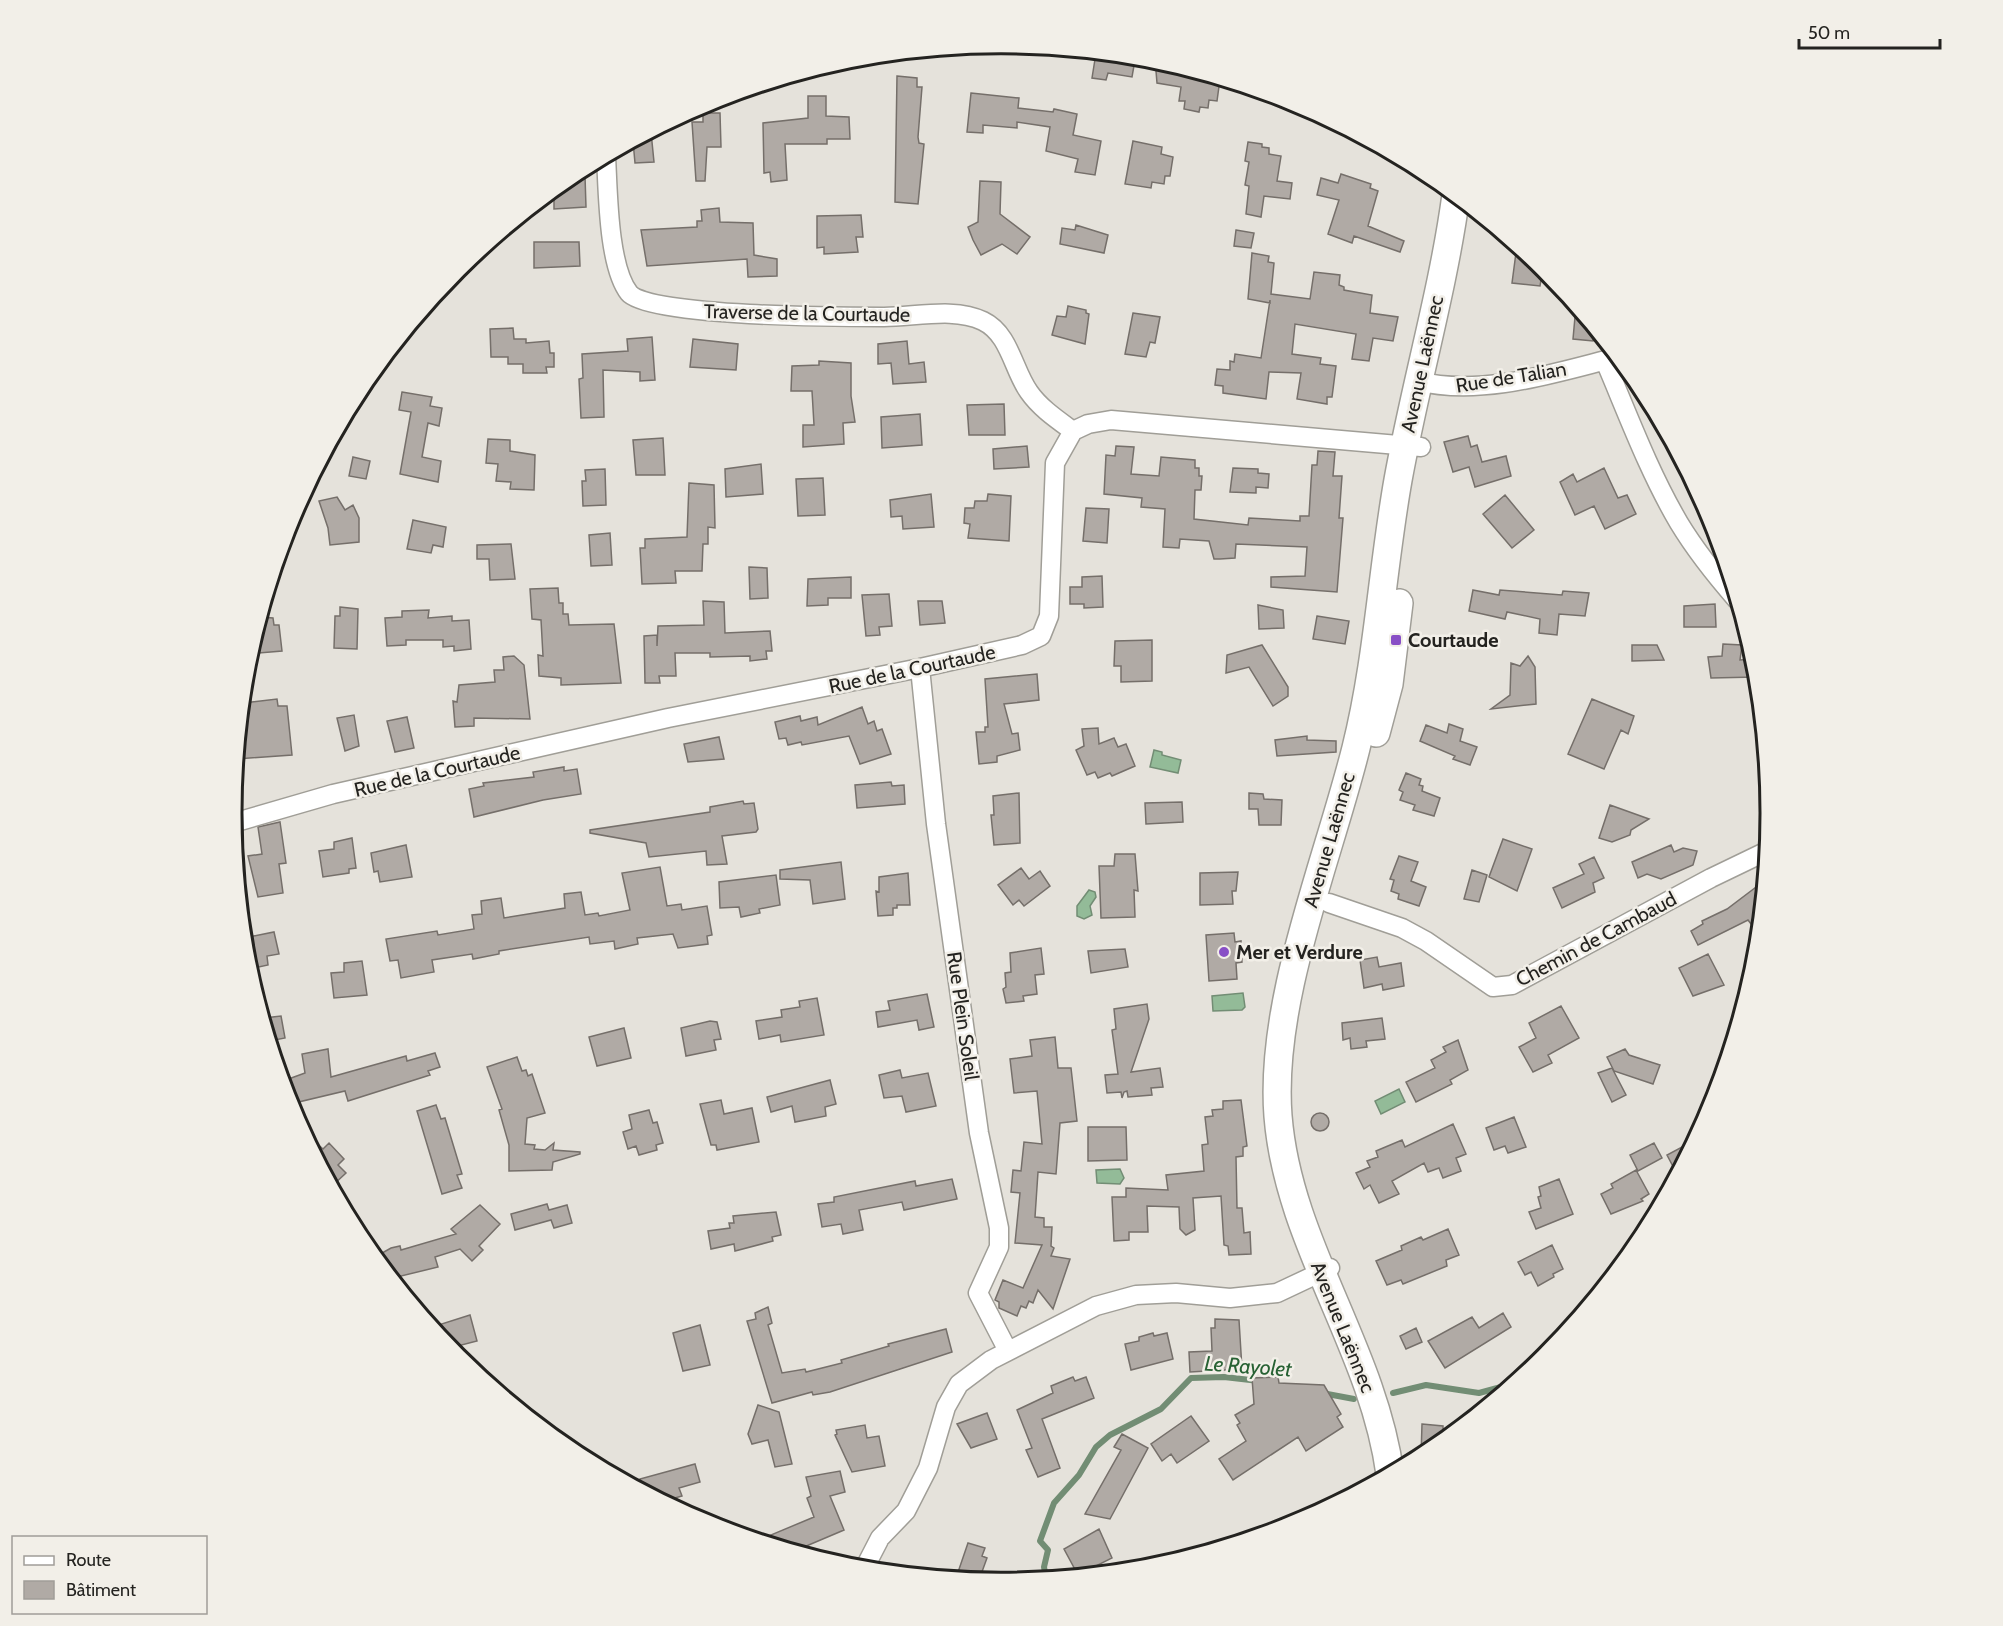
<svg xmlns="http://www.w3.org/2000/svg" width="2003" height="1626" font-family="Cabin,sans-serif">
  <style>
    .water { fill: #93bb98; stroke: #728d74; stroke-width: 1.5 }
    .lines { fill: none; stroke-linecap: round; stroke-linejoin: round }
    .stream { stroke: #728d74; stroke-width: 6 }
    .building { fill: #b0aaa5; stroke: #756f6a; stroke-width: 1.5 }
    .minor-casing { stroke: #a09e97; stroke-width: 21 }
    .secondary-casing { stroke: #a09e97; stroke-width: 30 }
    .minor { stroke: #fff; stroke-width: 18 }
    .secondary { stroke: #fff; stroke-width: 27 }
    .poi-dot { fill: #884fc6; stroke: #f2efe8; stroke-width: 2 }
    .labels { text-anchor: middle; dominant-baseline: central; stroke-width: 5; stroke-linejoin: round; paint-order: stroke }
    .street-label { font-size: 20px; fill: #242320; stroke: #f2efe8 }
    .poi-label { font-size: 20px; font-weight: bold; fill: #242320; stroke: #f2efe8; text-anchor: start }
    .water-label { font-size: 21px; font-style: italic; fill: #276133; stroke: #f2efe8 }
    .rim { fill: none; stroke: #242320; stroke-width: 3 }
  </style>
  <rect width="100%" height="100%" fill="#e5e2db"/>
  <!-- water -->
  <path class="water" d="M1154,750L1162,752V755L1181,760L1178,773L1150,767Z
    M1089,890L1095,892L1096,897L1090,906L1092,915L1084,919L1077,916V906Z
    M1243,993L1245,1007L1242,1010L1213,1011L1212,996Z
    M1399,1089L1405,1102L1381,1114L1375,1101Z
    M1120,1169L1124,1178L1120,1184L1097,1183L1096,1170Z"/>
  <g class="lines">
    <!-- stream -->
    <path class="stream" d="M1322,1393L1354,1399
      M1393,1393L1426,1385L1479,1393L1512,1384
      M1046,1578L1044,1567L1048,1550L1040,1541L1054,1503L1079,1475L1096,1447L1110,1435L1161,1409L1191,1378L1224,1377L1259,1381"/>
  </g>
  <!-- building -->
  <path class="building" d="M1096,53L1135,60L1132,77L1108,73L1106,80L1092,78Z
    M1155,59L1220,79L1217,101L1209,100L1208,108L1200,107L1199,112L1184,109L1185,101H1179L1181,87L1157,83Z
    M897,76L917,78V87H922L918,137L919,143L924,144L918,204L895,202Z
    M971,93L1019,98L1018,108L1053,112L1054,109L1077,114L1073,135L1101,141L1095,175L1075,172L1078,159L1046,151L1050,127L1017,122V128L983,125V133L967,132Z
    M808,96H826V116L849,117L850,139H827V144H785L787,180L771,182L770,172L764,173L763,123L808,118Z
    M703,113H720L721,147H707L705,181H696L692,122H703Z
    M651,132L654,162L635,163L633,141Z
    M1133,141L1162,147L1161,154L1173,157L1170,176H1165L1164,184L1152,182L1151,188L1125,184Z
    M1248,142L1262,144V147L1269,148V154L1281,156L1277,181L1292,183L1290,199L1264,196L1261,217L1246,214L1249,186L1245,185L1249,162L1245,161Z
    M1341,174L1371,184L1370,188L1378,191L1368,226L1404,241L1400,252L1354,236L1352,243L1328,234L1339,200L1317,195L1321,178L1338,183Z
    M585,176L586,207L554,209V190L570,177Z
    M980,181L1001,182L1000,214L1030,237L1017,254L1002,244L981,255L973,240L968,227L978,222Z
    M719,208L720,222L753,223L754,255L777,259V276L748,277L747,259L647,266L641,230L697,227V221H702L701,210Z
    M861,215L863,237H856L858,252L824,254V247L817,248V216Z
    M1076,225L1108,235L1104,253L1060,244L1062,228L1075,230Z
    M1236,230L1254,233L1251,248L1234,246Z
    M534,242H579L580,266L534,268Z
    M1517,245L1543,267L1540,286L1512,283Z
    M1252,253L1269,256L1268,262L1274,263L1271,294L1310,299L1314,272L1340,275L1339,285L1344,287V290L1372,295L1370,313L1398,317L1393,341L1373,338L1369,361L1352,359L1356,334L1295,324L1292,354L1321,358L1320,364L1336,366L1332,397H1327V404L1297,399L1301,373L1269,372L1266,399L1223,393V386L1215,385L1217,369L1230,370V361L1234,362L1235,354L1261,358L1270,300V303L1248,299Z
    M1068,306L1086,310V313L1089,314L1085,344L1052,335L1057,316L1066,317Z
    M1576,306L1594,328L1593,341L1573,339Z
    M1133,313L1160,317L1155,343L1150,342L1146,357L1125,354Z
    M513,328L514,339H526V343L549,341L550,353H554V367H546L547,373H523V364H508V357H491L490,329Z
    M652,337L655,380L640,381V372L603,370L604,417L581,418L579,379L583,378L582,354L628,351L627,339Z
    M693,339L738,344L736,370L690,367Z
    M907,341L909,364L924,362L926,382L893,384L891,363L878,364V344Z
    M819,361L851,363V396L855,422L843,423L844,444L803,447V425H814L812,391H791L792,366L819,365Z
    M402,392L432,397L430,406L442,408L439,426L428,423L422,457L441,461L438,482L400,474L411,412L399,410Z
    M1004,404L1005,435H969L967,405Z
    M920,414L922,445L882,448L881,417Z
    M1468,436L1471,447L1477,445L1482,462L1506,456L1511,476L1475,487L1469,467L1453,472L1444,442Z
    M663,438L665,475H636L633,440Z
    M488,439L510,440V451L535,455L534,490L510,489L511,482L496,481L498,464L486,463Z
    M1027,446L1029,467L994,469L993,449Z
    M1116,446L1134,447L1131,474L1159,476L1161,457L1195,460V468H1199V476H1202L1201,490H1195L1194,519L1248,525L1249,518L1300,521V516H1309L1312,465H1317L1318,451L1335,452L1333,476H1342L1339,518H1343L1337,592L1271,587V577L1305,576L1307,547L1236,544L1235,558L1220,559H1214L1209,541L1180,539L1179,548L1163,547L1165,509L1141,507L1142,498L1104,494L1106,455L1115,456Z
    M353,457L370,461L366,479L349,476Z
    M761,464L763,494L726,497L725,469Z
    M1233,468L1258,469V473L1269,474L1268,488L1256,487V493L1230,492Z
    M1604,468L1618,498L1627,495L1636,514L1605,529L1594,506L1575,515L1560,482L1573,474L1577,482Z
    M605,469L606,505L583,506L582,481H586L585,470Z
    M823,478L825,515L798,516L796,479Z
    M689,483L714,485L715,528L708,527V544H703L702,571H675L676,583L642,584L640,548H645V539L687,537Z
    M931,494L934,527L903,529L902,516L891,517L890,500Z
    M988,494L1011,496L1009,541L968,538L970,524L964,523L965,508H974L975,501H987Z
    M1505,495L1534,530L1512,548L1483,514Z
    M337,497L345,510L353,505L359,518V542L330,545L328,528L319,501Z
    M1086,508L1109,509L1107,543L1083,541Z
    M413,520L446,527L443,547L433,545L431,553L407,549Z
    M610,533L612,565L591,566L589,535Z
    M511,544L515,579L490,580L489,559H477V545Z
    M749,567L767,568L768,598L750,599Z
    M1102,576L1103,607L1084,608V604H1070V587H1082V577Z
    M851,577V598H828V605L807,606L808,579Z
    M558,588L559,603H563V614H568L569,625L614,624L621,683L561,685V678L539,676L538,655L543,656L541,620L532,619L530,589Z
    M1473,590L1499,595L1500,590L1562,595L1563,591L1589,593L1585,616L1559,614L1557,635L1539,633L1540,619L1507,612L1505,619L1469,611Z
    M889,594L892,626L879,627L880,635L866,636L862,595Z
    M703,601L724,602L725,633L770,631L772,651H766L767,659L750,661V656L710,657V653H675L676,676H659L660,683H645L644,636L657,635V646L658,626L704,625Z
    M918,601H942L945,623L920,625Z
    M1715,604L1716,627H1684V606Z
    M1258,605L1283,610L1284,628L1259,629Z
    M340,607L358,609L357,649L334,648L335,616H340Z
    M429,610L428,618L452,616V621L469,620L471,649L454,651V646L443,647V640H406V645L387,646L385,618L402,617V611Z
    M1317,616L1349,621L1345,644L1313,639Z
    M261,617L273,618L274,625H279L282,651L259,653L258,641H253Z
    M1152,640V681L1121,682V666H1114L1115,641Z
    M1723,644L1742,645L1740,660L1755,659L1756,677L1711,678L1708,657L1722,656Z
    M1262,645L1288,687V696L1273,706L1249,667L1226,673L1227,655Z
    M1632,645H1657L1664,660L1632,661Z
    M514,656L524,665L530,719L474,718V726L455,727L453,701L457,702L459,685L495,682L494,670H504L503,657Z
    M1528,656L1535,667L1536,704L1491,709L1510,695L1511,663L1520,666Z
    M1037,674L1039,700L1004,704L1012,734L1018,733L1020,750L997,756V762L979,764L976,732H985V727H988L985,679Z
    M277,699L278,706H287L292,755L237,759L243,703Z
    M1592,699L1634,716L1628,734L1621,730L1604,769L1568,754Z
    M862,707L868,724L874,721L877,731L882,729L891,754L860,764L849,736L802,745L801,742L788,745L786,738L779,739L775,722L800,716L801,721L817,717L818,725Z
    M354,715L359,746L345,751L337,718Z
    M407,717L414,748L395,752L387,721Z
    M1449,724L1463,729L1460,741L1477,747L1470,765L1453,759L1455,756L1420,741L1426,725L1447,733Z
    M1098,728L1099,744L1114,738L1118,747L1126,744L1135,766L1112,776L1110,773L1098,778L1095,772L1087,775L1076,750L1084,746L1082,729Z
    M1307,736V740L1336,741V752L1277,756L1275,740Z
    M719,737L724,759L688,762L684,744Z
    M564,767V771L577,769L581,794L543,800L474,817L469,789L484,786L483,783L534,777L533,772Z
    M1406,773L1421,779L1419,785L1423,786L1422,791L1440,798L1434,816L1413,810L1415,805L1400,800L1403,792L1399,790Z
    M891,782L892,786L904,785L905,804L857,808L855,785Z
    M1019,793L1020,843L994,845L991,815H994L993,796Z
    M1249,793L1263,794L1264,799L1282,800L1281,825H1259L1258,809H1249Z
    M743,801L744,804L754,803L758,829L756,832L722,836L727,864L707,865L706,851L649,857L646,843L590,833V830L710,812V807Z
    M1182,802L1183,822L1146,824L1145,803Z
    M1610,805L1649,819L1631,830L1630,835L1612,842L1599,838Z
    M280,822L286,863L279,864L283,893L258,897L248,856L262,854L258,827Z
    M352,838L356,868L349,869V873L323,877L319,851L334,849V842Z
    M1503,839L1532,849L1517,891L1489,877Z
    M406,845L412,877L380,882L378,871L374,872L371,853Z
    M1671,845L1674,852L1683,848L1697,851L1693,865L1661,879L1647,874L1638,878L1632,862Z
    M1115,854H1135L1138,891L1134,890L1135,917L1101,918L1099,866H1114Z
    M1399,856L1418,862L1411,881L1426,887L1419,906L1398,899L1399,894L1391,891L1394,880L1390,879Z
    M1594,857L1604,878L1593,883L1595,892L1562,908L1553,888L1584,874L1579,864Z
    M841,862L845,899L813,904L810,880L780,879V870Z
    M660,867L667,906L681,904L682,910L707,906L712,935L707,936L708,944L678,948L673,934L637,938L638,944L615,949L614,941L590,944L589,937L499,951V954L473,959L472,954L432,960L434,972L401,978L398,960L390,961L386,939L437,931L438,935L474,929L472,915L482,914L481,901L501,898L504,918L565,908L564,894L581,892L585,915L598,913L599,916L630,910L622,873Z
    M1021,868L1029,879L1040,871L1050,886L1024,906L1019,900L1013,905L998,885Z
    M1472,870L1487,875L1479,902L1464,899Z
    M1238,872L1236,891H1232L1233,904L1200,905V873Z
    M908,873L910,905H897V908H893V915L878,916L876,891L879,892V877Z
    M776,875L780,905L759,909L760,913L741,917L739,907L720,908L719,882Z
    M1764,881L1761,917L1751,924L1748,920L1698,945L1691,931L1703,924L1702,921L1727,909Z
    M274,932L279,954L267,956L268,965L249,969L244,938Z
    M1234,933L1235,942L1241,941L1242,962L1236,963L1237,979L1209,981L1206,935Z
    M1041,948L1044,974L1035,975L1037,994L1023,996L1024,1001L1006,1003L1003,989L1006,987L1005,973L1011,972L1010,953Z
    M1125,949L1128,967L1091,973L1088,951Z
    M1708,954L1724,985L1693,996L1679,968Z
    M1377,957L1379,967L1401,963L1404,986L1383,990L1382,984L1364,988L1360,960Z
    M362,961L367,995L334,998L331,973L344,972V963Z
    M927,994L934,1027L919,1030L917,1020L878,1027L876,1012L890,1010L888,1001Z
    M817,998L824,1035L781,1042L780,1035L759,1039L756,1021L782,1017L781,1010L800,1007L799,1001Z
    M1147,1004L1149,1019L1131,1072L1160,1068L1163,1087L1151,1088L1152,1095L1128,1097L1127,1091L1124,1092L1122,1098L1121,1092L1107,1093L1105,1075L1118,1074L1112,1030L1116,1029L1114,1009Z
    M1561,1006L1579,1038L1548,1055L1552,1063L1533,1072L1519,1047L1536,1038L1529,1023Z
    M281,1016L285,1038L270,1041L264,1018Z
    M1382,1018L1385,1039L1366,1041L1367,1047L1351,1049L1350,1038L1343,1040L1342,1023Z
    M710,1021L717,1022L721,1039L714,1040L716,1050L686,1056L681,1028Z
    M624,1028L631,1058L597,1066L589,1037Z
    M1055,1037L1058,1068H1071L1077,1121L1060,1123L1056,1174L1038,1172L1035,1217L1044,1218V1227H1052L1051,1246L1054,1248L1051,1256L1070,1259L1053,1309L1038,1290L1033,1303L1029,1301L1026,1308L1021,1306L1017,1316L999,1308V1302L995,1300L1003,1280L1023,1288L1042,1245L1015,1243L1020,1193L1011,1192L1013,1170L1021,1171L1024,1142L1042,1144L1037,1091L1014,1093L1010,1059L1032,1056L1030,1040Z
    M1458,1040L1468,1070L1450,1080L1452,1084L1416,1102L1406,1082L1435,1068L1431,1060L1446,1052L1443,1047Z
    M328,1049L331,1077L406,1056L407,1061L435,1053L440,1067L428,1071L430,1075L348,1101L345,1091L290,1104L283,1081L305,1073L302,1054Z
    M1625,1049L1629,1055L1660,1065L1653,1084L1614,1071L1607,1057Z
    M517,1057L522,1071L526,1070L528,1076L532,1074L545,1113L527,1118L525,1144L535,1145L534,1149L545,1150L554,1143L553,1150L580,1152V1154L553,1162L552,1170L509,1171V1145L499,1110L502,1109L487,1067Z
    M1612,1068L1626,1095L1612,1102L1598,1073Z
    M900,1070L902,1078L928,1073L936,1106L906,1112L902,1096L884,1098L879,1075Z
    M830,1080L836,1104L825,1107L826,1116L795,1122L792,1106L771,1112L767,1097Z
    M721,1100L724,1114L752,1108L759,1142L717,1150L716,1145H711L700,1104Z
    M1241,1100L1247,1146L1243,1147V1156L1236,1157L1237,1208H1242L1244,1233L1250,1232L1251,1254L1229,1255L1228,1246L1224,1245L1221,1196L1193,1198L1195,1230L1186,1235L1180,1229L1179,1207L1147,1206L1148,1232H1129V1240L1114,1241L1112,1197H1126V1188L1168,1190L1166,1175L1204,1171L1202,1145L1208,1144L1205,1117L1213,1116L1212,1110L1223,1109V1101Z
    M436,1105L441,1119L445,1118L462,1174L457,1175L462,1188L442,1194L417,1111Z
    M649,1110L653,1123L657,1122L663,1143L656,1145L657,1150L639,1155L636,1146L628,1149L623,1132L632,1129L629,1115Z
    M1311 1122a9 9 0 1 1 18 0a9 9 0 1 1-18 0Z
    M1514,1117L1526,1147L1508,1153L1505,1146L1494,1150L1486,1128Z
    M1453,1124L1466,1154L1456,1158L1461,1171L1443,1178L1439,1168L1428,1172L1424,1163L1392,1181L1399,1194L1379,1203L1370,1185L1364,1189L1356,1173L1370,1167L1367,1161L1378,1157L1376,1151L1402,1140L1405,1147Z
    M1088,1127H1126L1127,1160L1088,1161Z
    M311,1138L323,1149L329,1143L344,1159L338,1165L346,1173L332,1186L308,1140Z
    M1695,1140L1687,1155L1677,1174L1667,1155Z
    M1654,1143L1662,1158L1638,1171L1630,1155Z
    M1636,1170L1649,1194L1641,1199L1643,1201L1611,1214L1601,1194L1613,1188L1611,1184Z
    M952,1179L957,1199L904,1210L902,1202L859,1210L863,1230L843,1234L841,1224L822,1227L818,1204L834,1202V1197L915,1181L916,1186Z
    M1559,1179L1573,1214L1536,1229L1529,1212L1541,1208L1538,1197L1541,1196L1539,1187Z
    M547,1204L549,1210L567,1205L572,1223L554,1228L551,1220L515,1230L511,1214Z
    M480,1205L500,1224L479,1246L483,1250L472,1261L460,1249L435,1257L438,1267L393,1278L375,1257L391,1248L400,1246L401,1250L456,1234L451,1229Z
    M776,1212L781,1235L772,1237L773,1241L735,1251L734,1244L711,1249L708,1231L730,1228L729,1223H734L733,1216Z
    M1448,1229L1459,1255L1446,1260L1447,1266L1403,1284L1401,1280L1387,1285L1376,1261L1402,1250L1401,1246L1421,1237L1423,1240Z
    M1552,1245L1563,1269L1553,1274L1554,1277L1538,1286L1531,1272L1525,1275L1518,1262Z
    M768,1307L772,1323L768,1325L782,1373L805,1369L806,1372L842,1363L841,1360L889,1346L888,1344L946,1329L952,1352L830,1392L813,1395L812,1392L772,1403L747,1321L756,1319L755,1313Z
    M1503,1313L1511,1327L1445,1368L1428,1341L1472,1317L1479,1328Z
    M470,1315L477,1341L450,1348L432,1327Z
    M1215,1319L1239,1320L1242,1369L1190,1372L1189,1352L1212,1351L1211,1328H1215Z
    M700,1325L710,1365L683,1371L673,1333Z
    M1416,1328L1422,1342L1406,1349L1400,1336Z
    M1153,1333L1154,1336L1167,1333L1173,1359L1131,1370L1125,1344L1139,1341V1337Z
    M1073,1377L1075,1381L1086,1377L1094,1398L1042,1419L1060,1468L1038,1477L1026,1450L1032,1448L1017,1410L1053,1393L1051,1386Z
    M1278,1377L1279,1383L1324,1385L1341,1414L1337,1417L1343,1427L1306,1451L1298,1437L1233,1480L1219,1459L1246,1441L1237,1425L1240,1423L1235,1415L1254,1404L1252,1378Z
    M758,1405L779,1412L792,1464L775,1467L768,1440L752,1444L748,1434Z
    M987,1413L997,1439L971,1448L957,1424Z
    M1191,1416L1209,1441L1177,1463L1171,1454L1162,1461L1151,1444Z
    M1422,1424L1443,1426V1429H1458L1421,1457Z
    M865,1425L867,1438L879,1436L885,1466L852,1472L835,1435L837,1434L836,1430Z
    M1122,1434L1148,1448L1110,1519L1085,1514L1121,1450L1114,1447Z
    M695,1464L700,1482L679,1488L682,1496L664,1501L643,1490L640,1479Z
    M840,1471L845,1492L830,1496L844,1530L797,1550L795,1544L785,1548L759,1540L814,1517L807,1498L811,1496L806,1477Z
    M1099,1529L1112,1558L1078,1575L1064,1549Z
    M968,1543L985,1548L982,1556L987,1558L979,1580L956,1578Z"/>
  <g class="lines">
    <!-- minor casing -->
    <g class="minor-casing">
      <path id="minor" d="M606,156C608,191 608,266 629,293C648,317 846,317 884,317C915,317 955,307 983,321C1010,334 1013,370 1029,392C1040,408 1058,420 1073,431
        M1605,361C1628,415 1649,472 1679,523C1696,551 1716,576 1737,600
        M1417,381C1482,397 1554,373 1618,357
        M920,668L936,824L979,1133L999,1228V1247L978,1293L1008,1351
        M233,823L333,794L668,718L920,668L1022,645L1041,636L1049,616L1055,463L1073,431L1088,424L1111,420L1421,447
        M1329,903L1402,928L1426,941L1493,987L1512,985L1711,878L1767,851
        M864,1569L880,1538L906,1511L928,1468L946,1407L959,1384L991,1360L1096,1306L1136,1295L1176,1293L1230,1298L1277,1293L1330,1268"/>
    </g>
    <!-- secondary casing -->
    <g class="secondary-casing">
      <path id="secondary" d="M1376,733L1389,684L1399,603
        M1390,1474C1373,1348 1288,1243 1278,1116C1269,1000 1328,861 1356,748C1378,660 1382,570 1398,480C1415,385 1443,291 1456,195"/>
    </g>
    <!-- minor -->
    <use href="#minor" class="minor"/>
    <!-- secondary -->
    <use href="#secondary" class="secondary"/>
  </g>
  <!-- markers -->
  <g class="poi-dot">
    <rect x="1390" y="634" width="12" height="12" rx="3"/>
    <circle cx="1224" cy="952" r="6"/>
  </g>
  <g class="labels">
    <!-- street labels -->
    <g class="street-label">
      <text transform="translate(807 313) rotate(1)">Traverse de la Courtaude</text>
      <text transform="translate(1422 364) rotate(-78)">Avenue Laënnec</text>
      <text transform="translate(1511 377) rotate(-9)">Rue de Talian</text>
      <text transform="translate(912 669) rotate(-12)">Rue de la Courtaude</text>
      <text transform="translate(437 771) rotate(-13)">Rue de la Courtaude</text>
      <text transform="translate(1329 840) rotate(-74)">Avenue Laënnec</text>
      <text transform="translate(1596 939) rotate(-28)">Chemin de Cambaud</text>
      <text transform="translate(963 1016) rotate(82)">Rue Plein Soleil</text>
      <text transform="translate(1343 1327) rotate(68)">Avenue Laënnec</text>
    </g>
    <!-- poi labels -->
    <g class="poi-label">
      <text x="1408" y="640">Courtaude</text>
      <text x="1236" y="952">Mer et Verdure</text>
    </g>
    <!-- water labels -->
    <g class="water-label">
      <text transform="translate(1248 1366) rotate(4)">Le Rayolet</text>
    </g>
  </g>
  <!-- crop -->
  <path d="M0 0H2003V1626H0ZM242 813a759 759 0 1 1 1518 0a759 759 0 1 1-1518 0Z" fill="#f2efe8" fill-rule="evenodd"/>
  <path class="rim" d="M242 813a759 759 0 1 1 1518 0a759 759 0 1 1-1518 0Z"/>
  <!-- legend -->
  <rect x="12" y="1536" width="195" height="78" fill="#f2efe8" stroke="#a09d98" stroke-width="1.5"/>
  <rect x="24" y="1556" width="30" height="9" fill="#ffffff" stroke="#a09d98" stroke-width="1.5"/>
  <text x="66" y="1566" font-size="18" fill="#242320">Route</text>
  <rect x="24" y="1581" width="30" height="18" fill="#b0aaa5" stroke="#a09d98" stroke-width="1.5"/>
  <text x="66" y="1596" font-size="18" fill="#242320">Bâtiment</text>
  <!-- scale -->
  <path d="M1799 39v9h141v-9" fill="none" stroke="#242320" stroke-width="3"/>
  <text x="1808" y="39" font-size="18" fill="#242320" stroke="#f2efe8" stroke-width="4.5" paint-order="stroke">50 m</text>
</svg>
